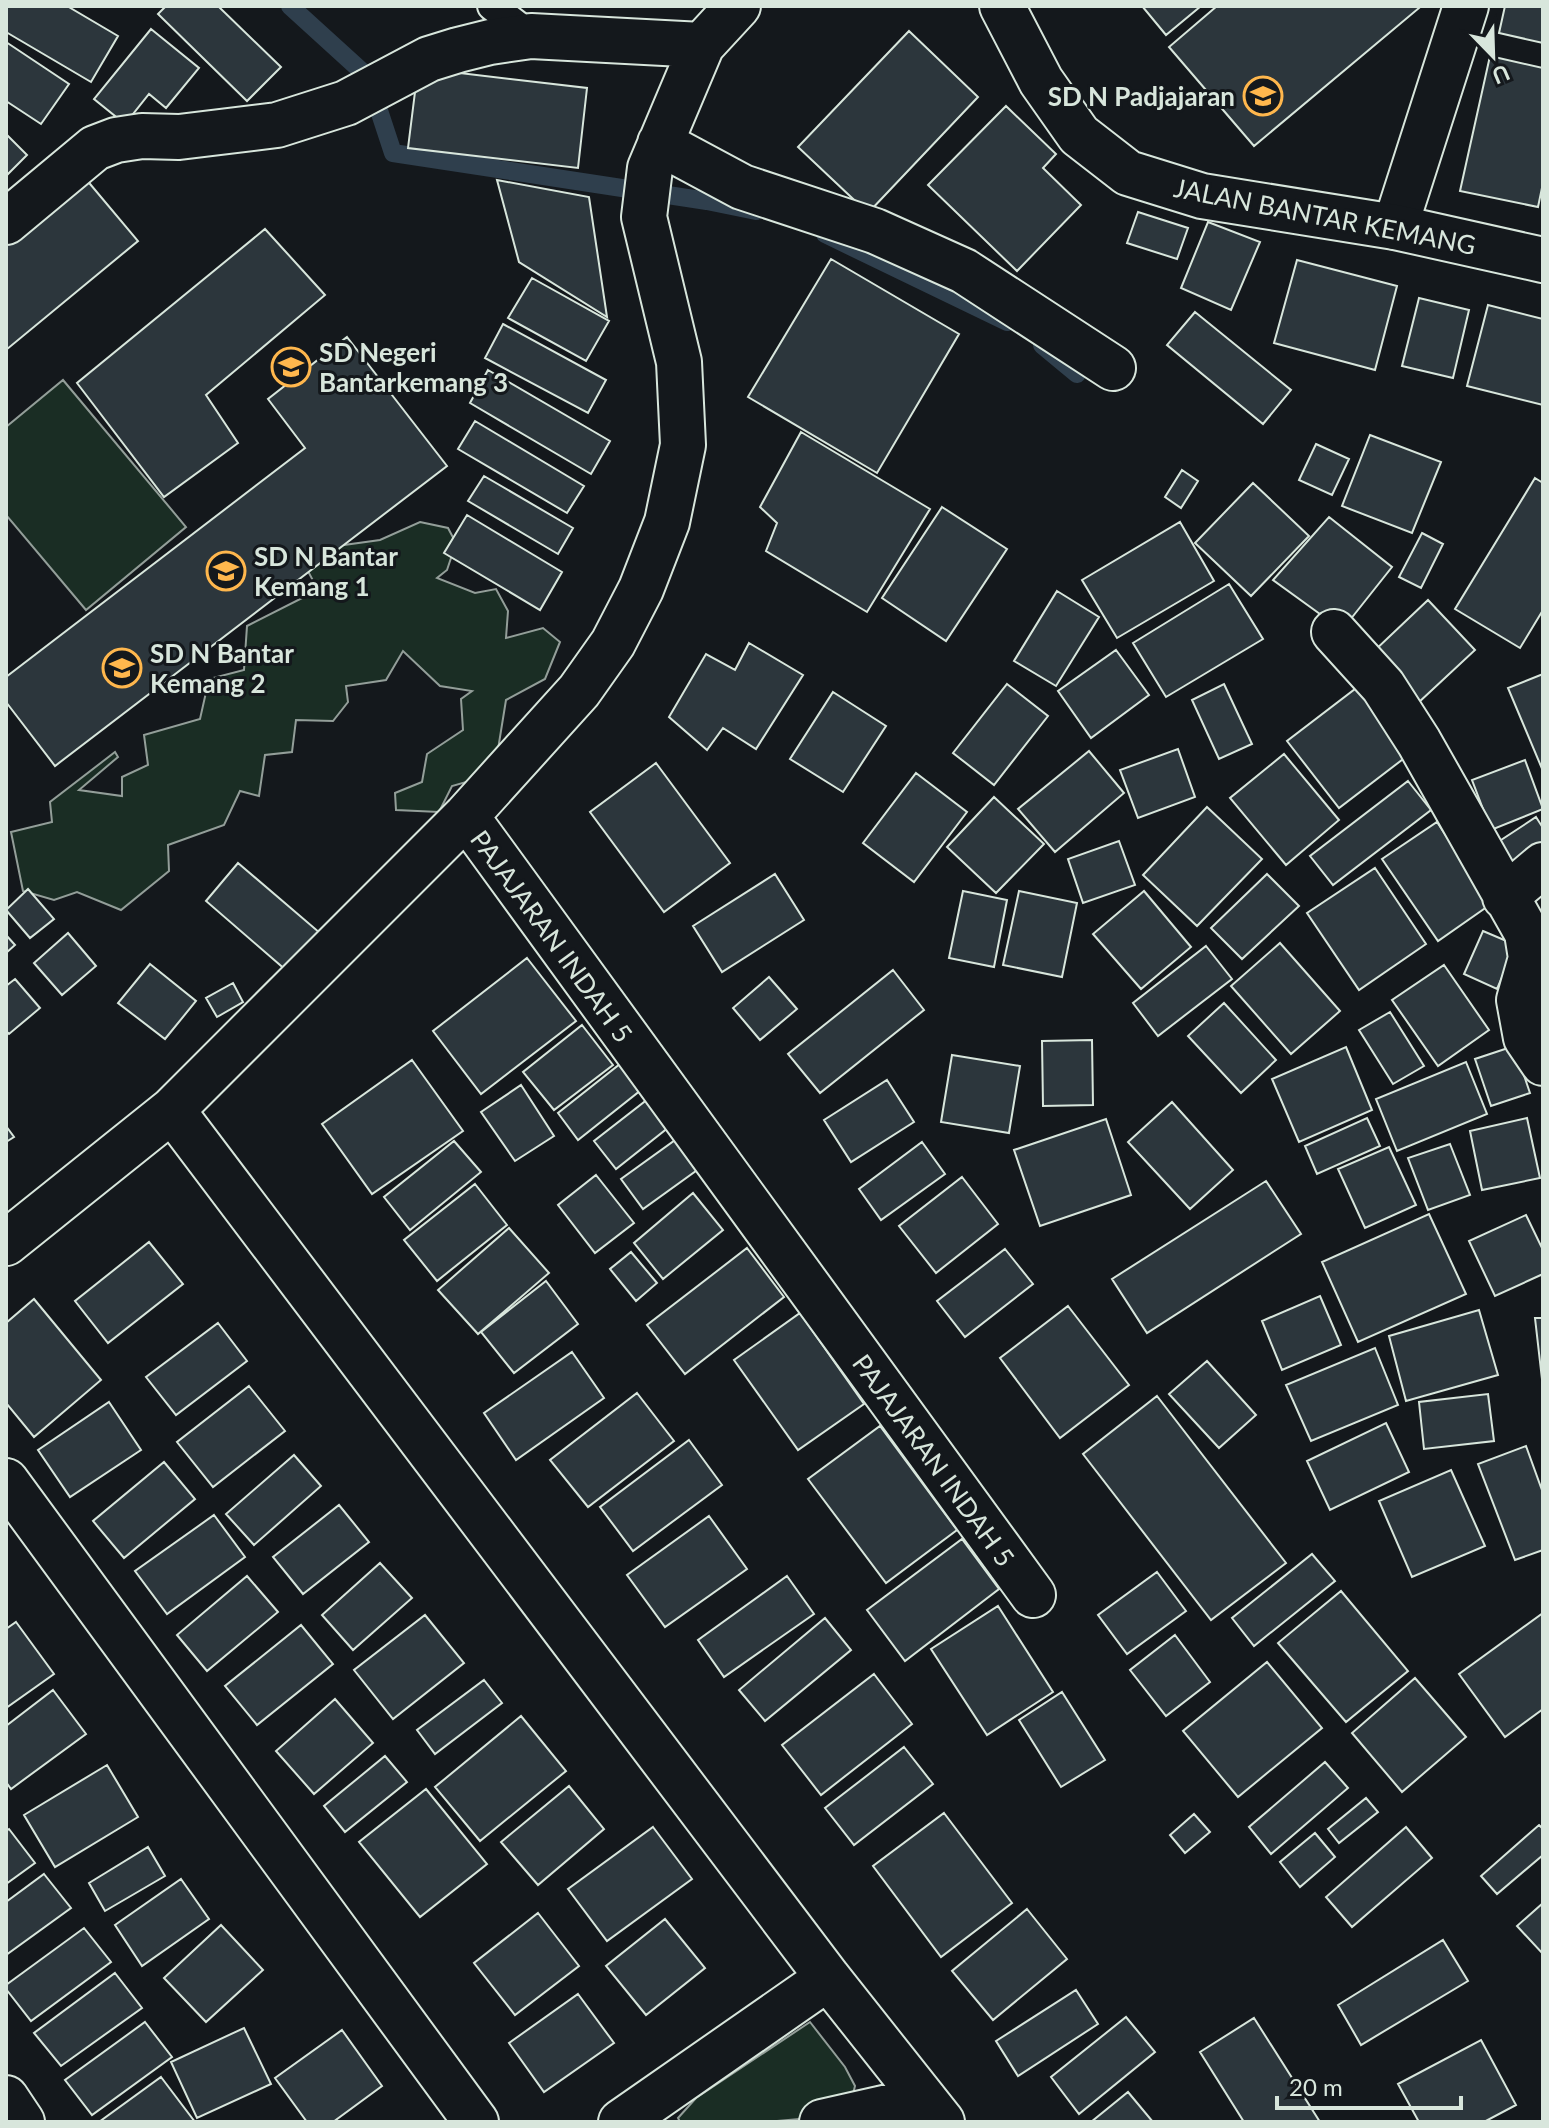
<svg xmlns="http://www.w3.org/2000/svg" width="1549" height="2128" font-family="Lato,sans-serif">
  <style>
    .green { fill: #1a2d24; stroke: #939e99; stroke-width: 2 }
    .lines { fill: none; stroke-linecap: round; stroke-linejoin: round }
    .stream { stroke: #2f3f4d; stroke-width: 18 }
    .building { fill: #2c363c; stroke: #d8e6dc; stroke-width: 2 }
    .lane-casing { stroke: #d8e6dc; stroke-width: 32 }
    .street-casing { stroke: #d8e6dc; stroke-width: 48 }
    .secondary-casing { stroke: #d8e6dc; stroke-width: 48 }
    .lane { stroke: #14181c; stroke-width: 28 }
    .street { stroke: #14181c; stroke-width: 44 }
    .secondary { stroke: #14181c; stroke-width: 44 }
    .labels { text-anchor: middle; dominant-baseline: central; stroke-width: 6; stroke-linejoin: round; paint-order: stroke }
    .poi-label { font-size: 26px; font-weight: bold; fill: #d8e6dc; stroke: #14181c; text-anchor: start }
    .street-label { font-size: 26px; fill: #d8e6dc; stroke: #14181c }
  </style>
  <rect width="100%" height="100%" fill="#14181c"/>
  <!-- green -->
  <path class="green" d="M63,380L186,527L86,610L6,515V427Z
    M420,522L448,528L456,543L447,570L437,578L475,593L496,589L508,611L506,638L543,628L560,642L545,679L506,700L494,774L452,786L439,812L396,810L395,793L422,782L427,754L463,730L461,699L472,691L440,686L403,651L386,680L346,686L348,702L333,721L296,720L292,752L265,755L259,796L240,791L224,825L168,845L169,871L121,910L77,892L54,900L23,891L11,832L52,822L50,802L115,752L118,757L79,790L122,796V777L148,765L144,735L200,719L209,679L244,670L247,626L318,590L301,558L308,550L380,540Z
    M810,2022L845,2067L855,2086L849,2110C794,2125 736,2122 680,2122L678,2118L696,2098Z"/>
  <g class="lines">
    <!-- stream -->
    <path class="stream" d="M290,6L368,77L393,153L707,201L756,211
      M825,234L1007,322
      M1042,345L1077,374"/>
  </g>
  <!-- building -->
  <path class="building" d="M6,6H67L118,36L91,82L6,32Z
    M166,6H218L281,67L247,101L158,14Z
    M1142,6H1201L1166,35Z
    M1217,6H1417L1419,8L1254,146L1169,47Z
    M1505,6H1543V43L1499,33Z
    M151,29L199,68L166,108L149,94L125,124L94,99Z
    M909,31L978,97L868,213L798,147Z
    M6,42L69,84L41,124L6,101Z
    M1490,56L1543,68V183L1538,207L1460,191Z
    M418,68L587,88L578,168L408,148Z
    M1006,106L1056,154L1043,168L1081,205L1017,271L928,185Z
    M6,134L27,155L6,176Z
    M80,172L138,241L6,350V232Z
    M497,180L589,197L607,317L519,262Z
    M1138,212L1188,228L1177,259L1127,243Z
    M1208,222L1260,242L1231,310L1181,288Z
    M265,229L325,295L206,395L238,443L164,497L77,383Z
    M831,259L959,334L877,473L748,397Z
    M1297,260L1397,286L1375,370L1274,343Z
    M532,278L609,321L586,361L508,318Z
    M1419,298L1469,310L1453,378L1402,366Z
    M1488,305L1543,319V405L1467,386Z
    M1195,312L1291,390L1263,424L1167,345Z
    M503,324L606,380L588,413L485,358Z
    M347,337L447,466L55,766L6,702V677L305,448L268,399Z
    M488,370L610,441L591,474L470,403Z
    M475,421L584,486L567,513L458,449Z
    M801,432L930,509L867,612L766,551L777,523L760,507Z
    M1370,435L1441,462L1412,533L1342,506Z
    M1316,444L1349,459L1332,495L1299,480Z
    M1182,470L1198,481L1181,508L1165,497Z
    M484,476L573,528L558,554L468,501Z
    M1535,478L1543,483V610L1520,648L1455,609Z
    M1253,483L1309,536L1251,596L1195,543Z
    M942,507L1007,549L946,641L882,598Z
    M467,515L562,572L540,610L444,553Z
    M1329,517L1392,567L1342,630L1273,580Z
    M1180,522L1214,581L1117,638L1082,580Z
    M1422,533L1443,544L1421,588L1399,577Z
    M1229,584L1263,639L1166,697L1133,643Z
    M1057,591L1099,617L1056,686L1014,661Z
    M1428,600L1475,650L1418,703L1372,653Z
    M749,643L803,675L756,749L723,728L707,750L669,717L706,654L735,670Z
    M1116,650L1149,695L1091,738L1058,691Z
    M1543,674V771L1508,688Z
    M1007,684L1048,716L994,785L953,753Z
    M1224,684L1252,744L1219,759L1192,700Z
    M1359,686L1411,753L1339,808L1287,741Z
    M833,692L886,726L843,792L790,759Z
    M1178,749L1195,797L1138,818L1120,770Z
    M1089,751L1124,793L1055,852L1018,809Z
    M1284,754L1339,820L1286,865L1230,798Z
    M1525,760L1543,809L1491,830L1472,780Z
    M656,763L730,863L664,912L590,812Z
    M916,773L967,812L914,882L863,843Z
    M1408,781L1431,810L1333,885L1310,856Z
    M994,797L1044,844L996,893L947,847Z
    M1207,807L1262,859L1197,926L1143,875Z
    M1536,817L1543,828V848L1514,867L1498,842Z
    M1437,822L1491,904L1438,941L1382,859Z
    M1119,841L1135,885L1083,903L1068,859Z
    M238,863L320,933L287,971L206,901Z
    M1375,868L1426,944L1359,990L1307,913Z
    M775,874L804,920L722,972L693,926Z
    M1267,874L1299,906L1242,959L1211,928Z
    M28,889L54,919L30,938L6,910Z
    M963,891L1007,900L994,967L949,958Z
    M1019,891L1077,903L1062,977L1003,965Z
    M1144,891L1191,947L1141,989L1093,934Z
    M1483,931L1516,945L1497,989L1464,974Z
    M68,933L96,966L62,995L34,963Z
    M6,935L15,945L6,953Z
    M1280,943L1340,1011L1291,1054L1231,986Z
    M1206,946L1232,979L1158,1036L1133,1003Z
    M527,958L576,1021L481,1094L433,1031Z
    M150,964L196,1001L165,1039L118,1003Z
    M1444,965L1489,1030L1438,1066L1392,1000Z
    M893,970L924,1010L820,1093L788,1054Z
    M769,977L797,1009L760,1040L733,1008Z
    M15,979L40,1008L9,1034L6,1031V986Z
    M233,983L243,1002L217,1017L206,998Z
    M1224,1003L1276,1060L1241,1093L1188,1036Z
    M1390,1012L1424,1066L1393,1084L1359,1030Z
    M582,1025L613,1065L554,1110L523,1072Z
    M1092,1040L1093,1105L1043,1106L1042,1041Z
    M1514,1046L1530,1093L1491,1106L1475,1059Z
    M1346,1047L1372,1110L1299,1142L1272,1079Z
    M952,1055L1020,1066L1009,1133L941,1122Z
    M412,1060L463,1131L372,1194L322,1124Z
    M1466,1062L1487,1114L1397,1151L1376,1099Z
    M620,1064L641,1090L578,1140L558,1113Z
    M887,1080L914,1122L851,1162L824,1120Z
    M521,1085L554,1136L515,1161L481,1112Z
    M648,1099L669,1127L616,1169L594,1141Z
    M1172,1102L1233,1170L1190,1209L1128,1142Z
    M1367,1118L1380,1146L1317,1174L1305,1146Z
    M1527,1118L1540,1178L1482,1190L1470,1131Z
    M1106,1119L1131,1195L1040,1226L1014,1150Z
    M6,1126L14,1137L6,1142Z
    M678,1138L700,1168L643,1209L621,1179Z
    M454,1141L481,1172L410,1230L384,1197Z
    M922,1142L945,1174L881,1220L859,1189Z
    M1450,1144L1470,1195L1428,1210L1408,1158Z
    M1389,1147L1416,1205L1365,1228L1338,1169Z
    M596,1175L634,1223L595,1253L558,1205Z
    M962,1177L998,1224L936,1273L899,1226Z
    M1266,1181L1301,1234L1147,1333L1112,1279Z
    M475,1184L507,1225L437,1281L404,1240Z
    M693,1193L723,1230L663,1279L634,1243Z
    M1429,1214L1466,1294L1358,1342L1322,1262Z
    M1526,1215L1543,1250V1274L1495,1296L1469,1241Z
    M509,1228L549,1273L478,1334L438,1290Z
    M149,1242L183,1284L108,1343L75,1301Z
    M747,1248L784,1297L685,1374L647,1325Z
    M1005,1249L1033,1284L965,1337L937,1301Z
    M631,1252L657,1283L636,1301L610,1269Z
    M546,1281L578,1324L514,1373L481,1332Z
    M1320,1296L1341,1345L1282,1370L1262,1321Z
    M34,1299L101,1380L34,1437L6,1403V1323Z
    M1068,1306L1129,1385L1060,1438L1000,1358Z
    M1479,1310L1498,1375L1406,1401L1389,1336Z
    M800,1313L864,1404L798,1450L734,1360Z
    M1535,1318H1543V1388Z
    M218,1323L247,1361L176,1415L146,1377Z
    M1375,1348L1398,1405L1311,1441L1286,1385Z
    M572,1352L604,1398L516,1460L484,1413Z
    M1207,1361L1256,1415L1219,1448L1169,1394Z
    M249,1386L285,1431L213,1487L177,1442Z
    M637,1393L674,1441L588,1507L550,1460Z
    M1488,1394L1494,1441L1424,1449L1419,1402Z
    M1157,1396L1286,1563L1211,1620L1083,1454Z
    M109,1402L141,1450L70,1497L38,1450Z
    M1386,1423L1409,1472L1330,1510L1307,1461Z
    M880,1426L957,1530L886,1583L808,1479Z
    M689,1440L722,1485L633,1551L600,1507Z
    M1526,1446L1543,1493V1550L1515,1560L1478,1464Z
    M294,1455L321,1486L254,1545L226,1514Z
    M164,1462L195,1499L124,1558L93,1521Z
    M1451,1470L1485,1546L1412,1577L1379,1501Z
    M339,1505L369,1542L303,1594L273,1557Z
    M214,1515L245,1557L167,1614L135,1571Z
    M709,1516L747,1569L665,1627L627,1575Z
    M962,1539L999,1589L905,1661L867,1610Z
    M1312,1554L1335,1581L1254,1646L1232,1618Z
    M380,1563L412,1598L353,1650L322,1615Z
    M1157,1572L1186,1611L1127,1654L1098,1615Z
    M247,1576L278,1612L207,1671L177,1635Z
    M787,1576L814,1614L724,1677L698,1640Z
    M1341,1591L1408,1671L1346,1722L1278,1643Z
    M998,1606L1053,1692L987,1735L931,1649Z
    M1543,1613V1709L1505,1737L1459,1674Z
    M425,1615L464,1663L393,1719L354,1670Z
    M825,1618L851,1650L765,1721L739,1690Z
    M16,1622L54,1674L6,1708V1629Z
    M301,1625L333,1664L257,1725L225,1686Z
    M1175,1635L1210,1682L1166,1716L1130,1670Z
    M1267,1662L1322,1728L1238,1797L1183,1731Z
    M874,1674L912,1724L821,1795L782,1745Z
    M1415,1678L1466,1737L1402,1792L1352,1733Z
    M484,1680L502,1703L435,1754L417,1730Z
    M53,1690L86,1734L11,1789L6,1782V1726Z
    M1062,1692L1105,1760L1061,1787L1019,1720Z
    M335,1699L373,1743L314,1794L276,1751Z
    M521,1716L566,1771L480,1841L435,1787Z
    M904,1747L933,1784L854,1845L825,1808Z
    M385,1756L407,1782L345,1832L324,1806Z
    M1325,1762L1348,1788L1271,1854L1249,1827Z
    M107,1765L138,1817L55,1867L24,1815Z
    M569,1786L604,1829L538,1885L501,1842Z
    M426,1789L487,1864L420,1917L359,1842Z
    M1366,1798L1378,1812L1339,1843L1328,1829Z
    M944,1813L1012,1903L941,1957L873,1866Z
    M1194,1814L1210,1832L1185,1853L1170,1835Z
    M1539,1825L1543,1829V1855L1497,1894L1481,1876Z
    M653,1827L692,1879L607,1941L568,1889Z
    M1406,1827L1432,1858L1352,1927L1326,1897Z
    M9,1829L35,1863L6,1884V1831Z
    M1315,1833L1335,1857L1300,1887L1280,1862Z
    M148,1847L165,1876L105,1911L89,1883Z
    M44,1874L71,1908L6,1955V1902Z
    M181,1879L209,1919L142,1966L115,1925Z
    M1543,1903V1954L1517,1926Z
    M1027,1909L1067,1959L993,2020L952,1971Z
    M538,1913L579,1966L515,2015L474,1963Z
    M665,1919L705,1968L646,2015L606,1966Z
    M221,1925L263,1970L206,2022L164,1978Z
    M84,1928L111,1962L31,2021L6,1989V1985Z
    M1443,1940L1468,1981L1361,2045L1338,2005Z
    M115,1973L142,2008L61,2066L34,2033Z
    M1076,1990L1098,2024L1018,2076L996,2041Z
    M578,1994L614,2043L544,2092L509,2043Z
    M1126,2017L1155,2052L1079,2114L1051,2077Z
    M1254,2018L1320,2122H1244L1200,2052Z
    M145,2022L172,2057L92,2115L65,2080Z
    M244,2028L271,2084L197,2118L171,2062Z
    M342,2030L382,2086L333,2122H307L275,2078Z
    M1481,2040L1516,2105L1484,2122H1419L1398,2084Z
    M161,2077L195,2122H99Z
    M1128,2092L1153,2122H1091Z"/>
  <g class="lines">
    <!-- lane casing -->
    <g class="lane-casing">
      <path id="lane" d="M492,6L531,36"/>
    </g>
    <!-- street casing -->
    <g class="street-casing">
      <path id="street" d="M660,143L742,187L875,231L964,271L1113,368
        M6,222L95,148L116,140L142,136L179,137L277,125L346,103L429,59L458,50L490,42L531,36L702,45
        M1395,227L1466,6
        M1334,632L1383,686L1419,742L1527,933L1531,958L1519,1000L1526,1038L1543,1063
        M466,816L1033,1595
        M1505,897L1543,865
        M172,1110L828,1978L942,2122
        M6,1243L172,1110L466,816L579,691L613,643L641,589L667,522L683,445L679,362L644,217L650,168L702,45L738,6
        M6,1481L476,2122
        M6,2098L22,2122
        M621,2122L828,1978
        M822,2122L924,2099"/>
    </g>
    <!-- secondary casing -->
    <g class="secondary-casing">
      <path id="secondary" d="M1002,6L1041,81L1079,135L1128,173L1202,196L1395,227L1543,260"/>
    </g>
    <!-- lane -->
    <use href="#lane" class="lane"/>
    <!-- street -->
    <use href="#street" class="street"/>
    <!-- secondary -->
    <use href="#secondary" class="secondary"/>
  </g>
  <!-- icons -->
  <defs>
    <g id="school-ring" transform="scale(2)"><circle r="9.5" fill="#14181c" stroke="#ffb74d" stroke-width="1.5"/><path d="M0-5L7-2L0 1L-7-2ZM-4 1L0 2.5L4 1V4Q0 6-4 4Z" fill="#ffb74d"/></g>
  </defs>
  <g fill-rule="evenodd">
    <use href="#school-ring" x="1263" y="96"/>
    <use href="#school-ring" x="291" y="367"/>
    <use href="#school-ring" x="226" y="571"/>
    <use href="#school-ring" x="122" y="668"/>
  </g>
  <g class="labels">
    <!-- poi labels -->
    <g class="poi-label">
      <text x="1235" y="96" text-anchor="end">SD N Padjajaran</text>
      <text x="319" y="352">SD Negeri<tspan x="319" dy="30">Bantarkemang 3</tspan></text>
      <text x="254" y="556">SD N Bantar<tspan x="254" dy="30">Kemang 1</tspan></text>
      <text x="150" y="653">SD N Bantar<tspan x="150" dy="30">Kemang 2</tspan></text>
    </g>
    <!-- street labels -->
    <g class="street-label">
      <text transform="translate(1325 216) rotate(11)">JALAN BANTAR KEMANG</text>
      <text transform="translate(552 936) rotate(54)">PAJAJARAN INDAH 5</text>
      <text transform="translate(934 1460) rotate(54)">PAJAJARAN INDAH 5</text>
    </g>
  </g>
  <!-- border -->
  <rect width="1549" height="2128" fill="none" stroke="#d8e6dc" stroke-width="16"/>
  <!-- north arrow -->
  <g transform="translate(1493 56) rotate(157)" stroke="#14181c" stroke-width="6" paint-order="stroke">
  <path d="M0-6L14 30L0 20L-14 30Z" fill="#d8e6dc"/>
  <text y="-12" font-size="22" font-weight="bold" text-anchor="middle" fill="#d8e6dc">U</text>
  </g>
  <!-- scale -->
  <path d="M1277 2096v12h184v-12" fill="none" stroke="#d8e6dc" stroke-width="4"/>
  <text x="1289" y="2096" font-size="24" fill="#d8e6dc" stroke="#14181c" stroke-width="6" paint-order="stroke">20 m</text>
</svg>
